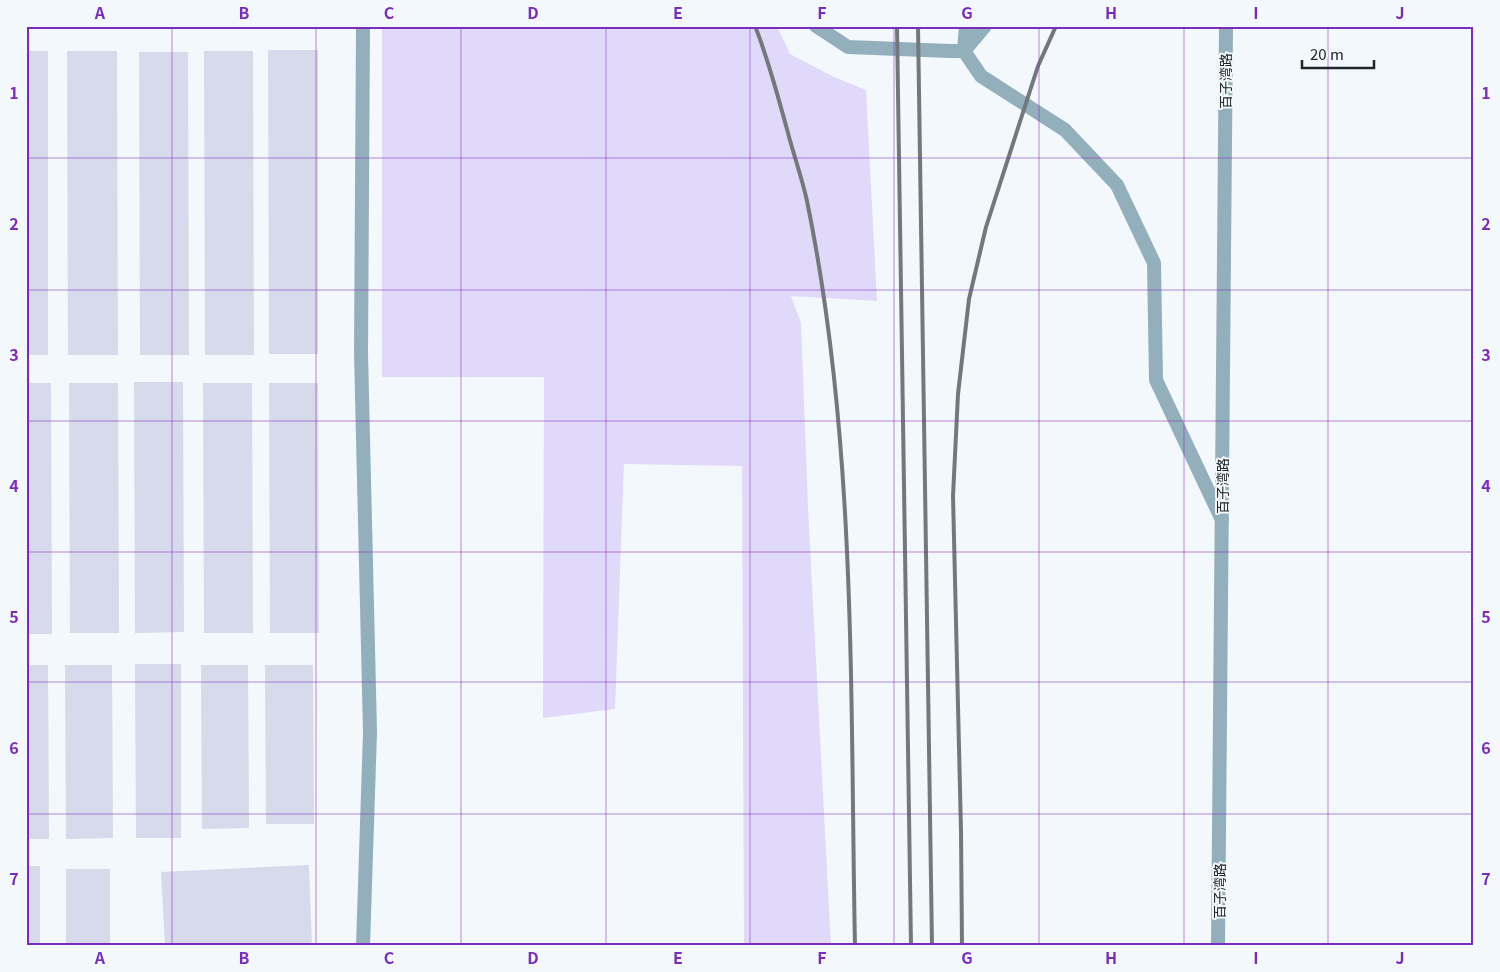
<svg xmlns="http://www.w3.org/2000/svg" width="1500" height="972" font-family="Georgia,'Noto Sans SC',serif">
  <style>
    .green { fill: #e1d9f9 }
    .building { fill: #d6daea }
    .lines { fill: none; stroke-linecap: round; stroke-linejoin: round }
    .minor { stroke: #93afbc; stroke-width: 14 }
    .tertiary { stroke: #93afbc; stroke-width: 14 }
    .rail { stroke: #73787d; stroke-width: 4 }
    .grid { fill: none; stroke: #7b2cbf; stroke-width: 1; stroke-opacity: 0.55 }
    .labels { text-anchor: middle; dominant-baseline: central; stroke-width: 4; stroke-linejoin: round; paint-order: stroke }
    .street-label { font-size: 14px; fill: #202529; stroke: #f3f8fd }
    .neatline { fill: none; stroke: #7b2cbf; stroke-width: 2 }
    .grid-label { font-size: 16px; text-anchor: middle; font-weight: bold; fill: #7b2cbf }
  </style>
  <rect width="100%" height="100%" fill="#f3f8fd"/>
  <!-- green -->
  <path class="green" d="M382,26H777L790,54L834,77L866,90L877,301L791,296L801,323L808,508L831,946H744L742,466L624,464L615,709L543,718L544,377H382Z"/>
  <!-- building -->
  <path class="building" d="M268,50H318V354H269Z
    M26,51H48V355H26Z
    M67,51H117L118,355H68Z
    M204,51H253L254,355H205Z
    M139,52H188L189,355H140Z
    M134,382H183L184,632L135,633Z
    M26,383H51L52,634H26Z
    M69,383H118L119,633H70Z
    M203,383H252L253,633H204Z
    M269,383H318L319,633H270Z
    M135,664H181V838H136Z
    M26,665H48L49,839H26Z
    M65,665H112L113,838L66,839Z
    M201,665H248L249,828L202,829Z
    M265,665H313L314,824H266Z
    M309,865L312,945L165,946L161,872Z
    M26,866H40V946H26Z
    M66,869H110V946H66Z"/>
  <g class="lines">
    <!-- minor -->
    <path class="minor" d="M816,26L848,47L950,51H964L985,26
      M966,26L964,51L981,76L1065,130L1117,185L1154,263L1156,380L1222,520
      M363,946L370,732L361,353L363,26"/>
    <!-- tertiary -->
    <path class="tertiary" d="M1218,946L1226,26"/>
    <!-- rail -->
    <path class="rail" d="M755,26C769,61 778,97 788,133C794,156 802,178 807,201C857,444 850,698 855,946
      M897,26L911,946
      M918,26L932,946
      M962,946L961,831L953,496L958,394L969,299L986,227L1038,66L1056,26"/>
  </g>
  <!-- grid -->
  <path class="grid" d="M172,26V946M316,26V946M461,26V946M606,26V946M750,26V946M894,26V946M1039,26V946M1184,26V946M1328,26V946M26,158H1474M26,290H1474M26,421H1474M26,552H1474M26,682H1474M26,814H1474"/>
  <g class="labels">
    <!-- street labels -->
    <g class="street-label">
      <text transform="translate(1225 81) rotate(-90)">百子湾路</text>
      <text transform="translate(1222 486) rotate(-90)">百子湾路</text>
      <text transform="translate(1219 891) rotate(-90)">百子湾路</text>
    </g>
  </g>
  <!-- border -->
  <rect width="1500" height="972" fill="none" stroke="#f3f8fd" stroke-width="55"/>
  <!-- scale -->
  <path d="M1302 60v8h72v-8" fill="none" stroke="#202529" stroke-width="2.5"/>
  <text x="1310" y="60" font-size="15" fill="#202529" stroke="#f3f8fd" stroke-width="4" paint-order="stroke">20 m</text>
  <rect x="28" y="28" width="1444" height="916" class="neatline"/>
  <g class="grid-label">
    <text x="100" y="19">A</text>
    <text x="244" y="19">B</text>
    <text x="389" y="19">C</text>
    <text x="533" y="19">D</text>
    <text x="678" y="19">E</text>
    <text x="822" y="19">F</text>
    <text x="967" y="19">G</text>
    <text x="1111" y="19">H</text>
    <text x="1256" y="19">I</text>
    <text x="1400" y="19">J</text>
    <text x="14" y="99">1</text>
    <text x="1486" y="99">1</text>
    <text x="14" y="230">2</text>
    <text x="1486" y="230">2</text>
    <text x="14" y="361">3</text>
    <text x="1486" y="361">3</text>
    <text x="14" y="492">4</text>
    <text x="1486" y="492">4</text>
    <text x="14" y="623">5</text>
    <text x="1486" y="623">5</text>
    <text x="14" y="754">6</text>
    <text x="1486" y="754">6</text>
    <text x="14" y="885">7</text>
    <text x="1486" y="885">7</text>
    <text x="100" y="964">A</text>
    <text x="244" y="964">B</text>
    <text x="389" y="964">C</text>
    <text x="533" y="964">D</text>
    <text x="678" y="964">E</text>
    <text x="822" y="964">F</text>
    <text x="967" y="964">G</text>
    <text x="1111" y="964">H</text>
    <text x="1256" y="964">I</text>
    <text x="1400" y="964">J</text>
  </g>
</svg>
